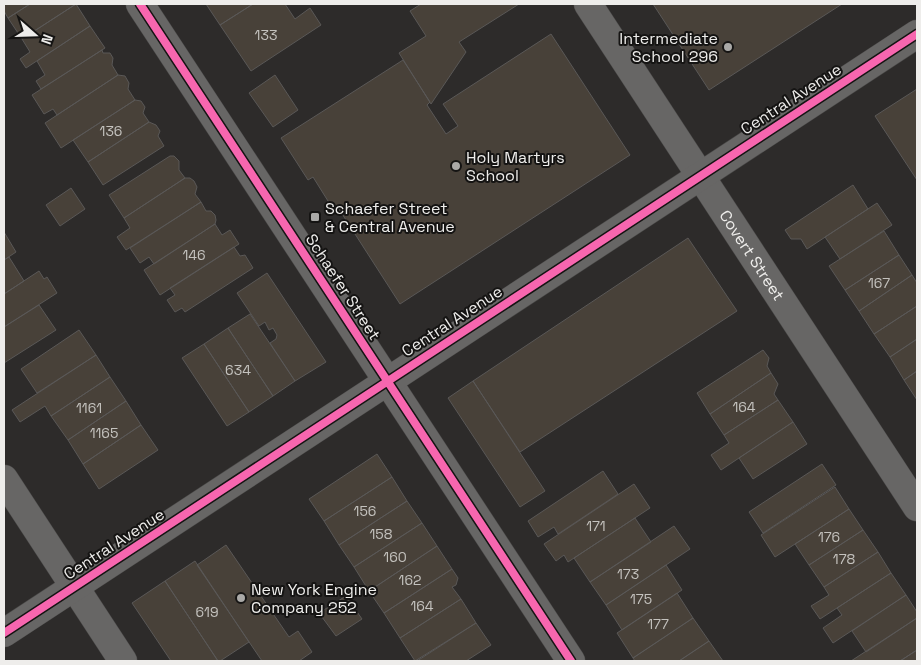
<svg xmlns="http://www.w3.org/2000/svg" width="921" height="665" font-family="'Space Grotesk',sans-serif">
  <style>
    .building { fill: #484139; stroke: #5a5857 }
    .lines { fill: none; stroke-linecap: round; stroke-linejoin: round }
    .street-casing { stroke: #484746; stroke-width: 29 }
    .street { stroke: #676665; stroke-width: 28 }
    .cycleway-casing { stroke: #151413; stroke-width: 11 }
    .cycleway { stroke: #f766af; stroke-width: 8 }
    .poi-dot { fill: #aaa9a7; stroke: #151413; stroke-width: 2 }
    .labels { text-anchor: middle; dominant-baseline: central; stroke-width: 4; stroke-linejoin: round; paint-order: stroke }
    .number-label { font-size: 14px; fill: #c4c2be }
    .poi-label { font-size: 16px; fill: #eeedeb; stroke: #151413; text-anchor: start }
    .street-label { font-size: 16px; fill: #eeedeb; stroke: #151413 }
  </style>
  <rect width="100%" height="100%" fill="#2d2b2a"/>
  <!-- building -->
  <path class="building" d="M4,4H30L8,18L4,11Z
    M30,4H76L22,39L8,18Z
    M76,4L90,26L26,68L20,59L30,52L22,39Z
    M206,4H253L220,25Z
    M253,4H285L295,19L310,8L321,25L251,71L220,25Z
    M421,4H519L459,42L466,52L431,104L399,53L426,36L410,11Z
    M653,4H842L709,90Z
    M90,26L105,48L41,89L36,81L45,75L37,61Z
    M551,34L630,155L400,304L337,206L333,209L313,177L308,180L281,138L403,60L430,102L427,105L446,134L458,126L443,104Z
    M102,50L103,53H110L113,58L112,65L118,75L57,115L53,109L44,114L32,95Z
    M118,75L125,76L129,83L128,89L135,100L61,148L45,123Z
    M275,75L298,110L273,127L249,93Z
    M917,89V180L875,116Z
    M135,100L141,101L145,107L143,113L149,122L88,162L73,140Z
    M149,122L156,125L160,131L158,136L164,146L103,185L88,162Z
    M170,156H174L179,161V170L185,178L124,218L109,195Z
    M185,178H190L194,181L197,187L195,194L201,202L126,250L117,237L130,228L124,218Z
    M853,185L868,209L807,249L801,239H791L785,230Z
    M71,188L85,209L60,226L46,205Z
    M201,202L206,211H211L215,215L216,220L215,224L154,264L149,257L140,263L130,248Z
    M877,203L892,225L840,259L825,237Z
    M215,224L222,235L230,230L239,244L160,295L144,270Z
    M884,231L899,255L845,290L829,266Z
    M4,232L16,252L4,260Z
    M688,238L737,311L520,452L473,381Z
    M234,247L240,256L245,255L253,268L185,312L182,308L175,312L167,300L175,295L170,288Z
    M899,255L912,275L859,311L845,290Z
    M9,257L24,281L4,294V260Z
    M39,271L44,279L47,277L57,293L4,327V294Z
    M267,273L326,362L295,381L270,343L276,339L277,335L273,328L269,330L265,322L259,326L237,293Z
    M912,275L917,283V306L874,334L859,311Z
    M39,305L56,330L4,363V327Z
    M917,306V339L890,357L874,334Z
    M250,314L295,381L273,396L228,328Z
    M228,328L273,396L249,412L204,344Z
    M79,330L96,355L37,393L21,369Z
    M917,339V371L904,380L890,357Z
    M204,344L249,412L227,426L182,358Z
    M763,350L769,358L767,366L771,373L710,414L697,393Z
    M96,355L110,377L51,416L45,406L20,422L12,410Z
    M917,371V400L904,380Z
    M771,373L778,384L774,394L778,400L724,435L710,414Z
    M110,377L126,401L68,440L51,416Z
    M473,381L545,491L520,507L448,398Z
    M778,400L793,422L721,470L711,455L729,443L724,435Z
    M126,401L141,425L83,464L68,440Z
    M793,422L807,444L753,479L739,458Z
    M141,425L158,450L99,489L83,464Z
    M377,454L392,477L324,521L309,499Z
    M822,464L836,485L763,533L749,512Z
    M603,471L618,494L558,534L554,527L538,537L528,521Z
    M392,477L407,501L339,545L324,521Z
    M634,484L650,508L568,562L564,555L556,561L544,544Z
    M835,487L849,509L775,557L761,535Z
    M407,501L422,523L354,567L339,545Z
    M849,509L863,530L809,565L795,544Z
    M635,518L651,542L590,582L574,558Z
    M422,523L437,546L369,591L354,567Z
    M674,526L690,549L606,605L590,582Z
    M863,530L878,552L824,587L809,565Z
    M226,545L289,637L298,631L312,652L299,661H262L197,565Z
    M437,546L452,569L384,613L369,591Z
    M878,552L891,573L820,619L811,606L829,595L824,587Z
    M195,561L249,642L220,661H218L165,581Z
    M666,565L682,590L622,630L606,605Z
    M452,569L458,578L456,585L452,587L461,599L400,638L384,613Z
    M891,573L906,595L833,643L823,628L842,615L837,608Z
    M165,581L218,661H171L132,603Z
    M677,593L693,618L633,658L617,633Z
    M906,595L917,612V618L866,652L852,631Z
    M346,596L362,619L336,636L319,613Z
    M461,599L476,623L415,661L400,638Z
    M693,618L709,641L679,661H635L633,658Z
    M917,618V650L900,661H851Z
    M476,623L491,645L466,661H417Z
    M709,641L723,661H679Z
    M917,650V661H900Z"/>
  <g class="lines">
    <!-- street casing -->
    <g class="street-casing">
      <g id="street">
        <path d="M140,4L571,661"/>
        <path id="s1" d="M588,4L917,507"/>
        <path d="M4,479L123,661"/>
        <path d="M4,633L917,34"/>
      </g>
    </g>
    <!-- street -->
    <use href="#street" class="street"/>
    <!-- cycleway casing -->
    <g class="cycleway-casing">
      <path id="cycleway" d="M140,4L571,661
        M4,633L917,34"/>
    </g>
    <!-- cycleway -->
    <use href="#cycleway" class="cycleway"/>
  </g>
  <!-- markers -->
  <g class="poi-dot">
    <circle cx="728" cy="47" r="5"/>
    <circle cx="456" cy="166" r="5"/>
    <rect x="310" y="212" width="10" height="10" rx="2.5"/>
    <circle cx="241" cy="598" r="5"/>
  </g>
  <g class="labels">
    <!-- number labels -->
    <g class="number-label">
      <text x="266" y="35">133</text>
      <text x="111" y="131">136</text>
      <text x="194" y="255">146</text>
      <text x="879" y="283">167</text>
      <text x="238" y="370">634</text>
      <text x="744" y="407">164</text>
      <text x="89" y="408">1161</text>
      <text x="104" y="433">1165</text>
      <text x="365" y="511">156</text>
      <text x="596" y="526">171</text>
      <text x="381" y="534">158</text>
      <text x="829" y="537">176</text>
      <text x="395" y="557">160</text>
      <text x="844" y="559">178</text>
      <text x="628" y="574">173</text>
      <text x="410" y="580">162</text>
      <text x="641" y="599">175</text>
      <text x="422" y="606">164</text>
      <text x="207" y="612">619</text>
      <text x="658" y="624">177</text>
    </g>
    <!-- poi labels -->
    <g class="poi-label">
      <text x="718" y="38" text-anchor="end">Intermediate<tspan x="718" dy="18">School 296</tspan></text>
      <text x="466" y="157">Holy Martyrs<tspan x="466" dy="18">School</tspan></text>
      <text x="325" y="208">Schaefer Street<tspan x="325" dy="18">&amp; Central Avenue</tspan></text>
      <text x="251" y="589">New York Engine<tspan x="251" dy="18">Company 252</tspan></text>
    </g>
    <!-- street labels -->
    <g class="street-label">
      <text transform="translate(791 99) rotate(-33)">Central Avenue</text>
      <text stroke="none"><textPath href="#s1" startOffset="300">Covert Street</textPath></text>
      <text transform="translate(343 287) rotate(57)">Schaefer Street</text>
      <text transform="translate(452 321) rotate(-33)">Central Avenue</text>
      <text transform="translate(114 544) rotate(-33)">Central Avenue</text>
    </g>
  </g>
  <!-- border -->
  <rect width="921" height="665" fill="none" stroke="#eeedeb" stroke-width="10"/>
  <!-- north arrow -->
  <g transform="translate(35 35) rotate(110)" stroke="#151413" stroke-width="4" paint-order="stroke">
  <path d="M0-4L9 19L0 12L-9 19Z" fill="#eeedeb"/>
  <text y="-8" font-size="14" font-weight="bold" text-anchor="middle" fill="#eeedeb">N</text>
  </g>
</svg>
